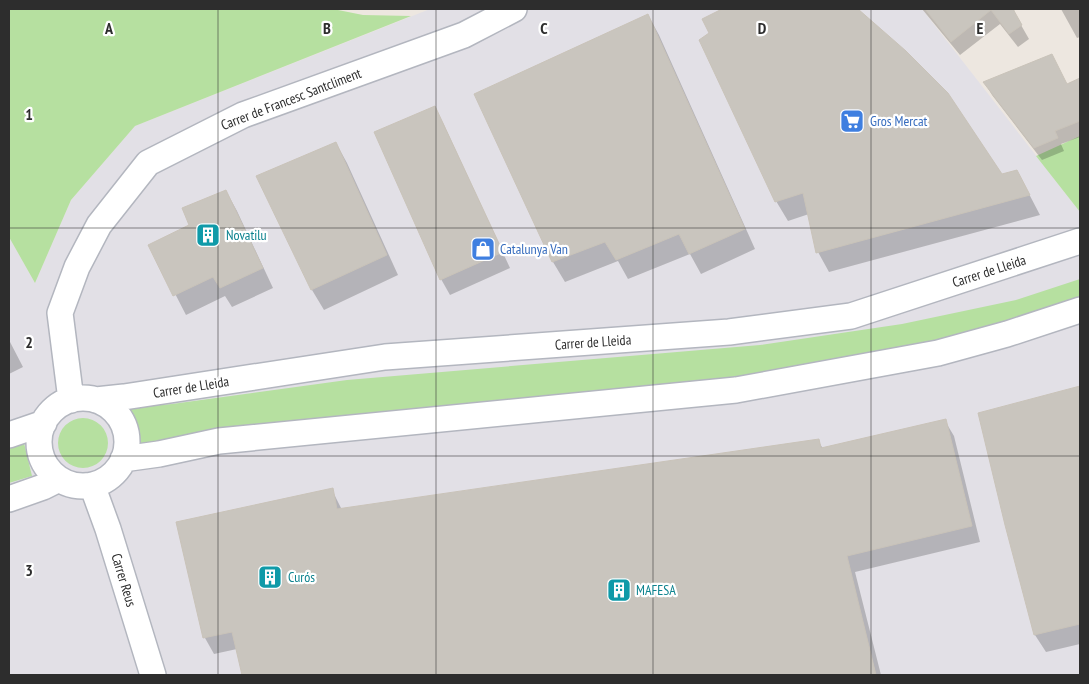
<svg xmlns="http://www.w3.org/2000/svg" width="1089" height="684" font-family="'PT Sans Narrow',sans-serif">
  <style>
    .industrial { fill: #e2e0e6 }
    .green { fill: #b6e0a0 }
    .shadow { fill: #0003 }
    .building { fill: #c9c5be; stroke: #c9c3b9 }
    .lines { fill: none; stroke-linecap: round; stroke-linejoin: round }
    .minor-casing { stroke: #b3b6bf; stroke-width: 28 }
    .minor { stroke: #fff; stroke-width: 25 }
    .grid { fill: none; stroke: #2d2d2d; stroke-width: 1; stroke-opacity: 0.55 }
    .labels { text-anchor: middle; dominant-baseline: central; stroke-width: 4.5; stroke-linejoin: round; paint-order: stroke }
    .street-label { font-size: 14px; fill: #2d2d2d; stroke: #fff }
    .shop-label { font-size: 14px; fill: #366cbe; stroke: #fff; text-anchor: start }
    .culture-label { font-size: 14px; fill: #0d838f; stroke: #fff; text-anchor: start }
    .grid-label { font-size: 16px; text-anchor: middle; font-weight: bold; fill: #2d2d2d; stroke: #fff; stroke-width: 4.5; stroke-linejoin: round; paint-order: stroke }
  </style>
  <rect width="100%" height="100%" fill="#ede7e0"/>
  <!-- industrial -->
  <path class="industrial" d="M430,9H922L1080,212V675H9V237L35,283L71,200L135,126Z"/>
  <!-- green -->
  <path class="green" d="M9,9H333L363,15L411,16L135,126L71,200L35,283L9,237Z
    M1080,136V212L1036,156Z
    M1080,279V299L941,343L681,387L290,421L141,446C140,431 137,420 127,408L172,404L347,380L760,345L902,324L1016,300Z
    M58 443a25 25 0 1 1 50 0a25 25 0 1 1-50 0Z
    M24,443L32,476L9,483V448Z"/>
  <!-- shadow -->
  <path class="shadow" d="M725,9H856L905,52L1002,175L1028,192L1040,215L829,272L818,252L809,214L788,221L776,201L704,19Z
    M922,9H1017L1013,11L1029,39L1018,47L1000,24L960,55Z
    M1061,9H1080V37L1077,38Z
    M648,15L659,35L755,249L701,274L690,254L628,279L618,261L565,282L553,262L476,94Z
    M1080,80V137L1061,144L1064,151L1042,160L992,95L985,83L1067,85Z
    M434,108L443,123L510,268L450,295L441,279Z
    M336,143L347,163L398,275L324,310L312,290L258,176Z
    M226,191L237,211L273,288L232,307L225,296L186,315L150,245L191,226Z
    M9,340L23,367L9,374Z
    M1080,387V644L1046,652L1035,635L980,414Z
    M945,421L954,436L980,542L855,572L881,675H398L394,664L376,669L377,675H243L237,649L214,654L205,638L178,523L332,490L342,510L818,440L823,449Z"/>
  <!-- building -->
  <path class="building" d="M722,9H858L906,51L948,93L1002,174L1017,170L1030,195L816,253L803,193L775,202L699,40L709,33L702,19Z
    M925,9H1013L1022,25L1009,34L991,10L951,42Z
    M648,14L745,229L689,254L679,234L616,260L605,242L552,262L474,94Z
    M1052,54L1067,84L1080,78V121L1055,131L1058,138L1034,148L983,82Z
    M435,106L503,252L440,280L374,132Z
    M336,142L387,255L311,290L256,176Z
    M226,190L263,268L220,288L213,277L173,296L148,245L189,225L182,208Z
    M1080,386V624L1034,635L1005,525L978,413Z
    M946,419L972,526L847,556L876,675H242L232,632L203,638L176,522L333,488L337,509L819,439L821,448Z"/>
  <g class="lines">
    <!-- minor casing -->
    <g class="minor-casing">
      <path id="minor" d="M39 442a44 44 0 1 1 88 0a44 44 0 1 1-88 0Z
        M71,400L60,313L77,267L99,225L148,163L243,115L464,35L514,9
        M96,400L124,397L385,357L729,332L851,316L1080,241
        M9,435L44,423
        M123,459L159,454L219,441L736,390L938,353L1007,334L1080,310
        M92,485L108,529L153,675
        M9,499L43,487L59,479"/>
    </g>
    <!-- minor -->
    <use href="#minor" class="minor"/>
  </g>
  <!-- grid -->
  <path class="grid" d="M218,9V675M436,9V675M653,9V675M871,9V675M9,228H1080M9,456H1080"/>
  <!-- icons -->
  <defs>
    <g id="supermarket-square" transform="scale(1.25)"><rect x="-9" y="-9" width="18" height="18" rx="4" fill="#3f7fe0" stroke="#fff"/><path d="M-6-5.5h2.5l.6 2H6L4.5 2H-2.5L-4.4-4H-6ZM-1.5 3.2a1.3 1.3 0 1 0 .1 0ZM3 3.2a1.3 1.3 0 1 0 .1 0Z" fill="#fff"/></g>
    <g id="building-square" transform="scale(1.25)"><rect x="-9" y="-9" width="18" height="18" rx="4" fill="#0f9aa8" stroke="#fff"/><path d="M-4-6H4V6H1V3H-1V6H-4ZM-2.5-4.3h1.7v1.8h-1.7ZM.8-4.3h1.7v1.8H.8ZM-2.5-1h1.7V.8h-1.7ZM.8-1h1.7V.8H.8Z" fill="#fff"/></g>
    <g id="shop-square" transform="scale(1.25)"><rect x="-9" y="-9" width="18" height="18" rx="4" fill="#3f7fe0" stroke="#fff"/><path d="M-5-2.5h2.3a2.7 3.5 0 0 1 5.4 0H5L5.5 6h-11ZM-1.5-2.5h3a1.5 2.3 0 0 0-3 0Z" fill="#fff"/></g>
  </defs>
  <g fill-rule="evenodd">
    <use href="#supermarket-square" x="852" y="121"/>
    <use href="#building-square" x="208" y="235"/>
    <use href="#shop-square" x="483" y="249"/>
    <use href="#building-square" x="270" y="577"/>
    <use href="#building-square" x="619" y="590"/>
  </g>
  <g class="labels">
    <!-- street labels -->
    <g class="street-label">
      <text transform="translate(291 99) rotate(-21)">Carrer de Francesc Santcliment</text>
      <text transform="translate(989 271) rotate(-18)">Carrer de Lleida</text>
      <text transform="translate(593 342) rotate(-4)">Carrer de Lleida</text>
      <text transform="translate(191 387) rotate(-9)">Carrer de Lleida</text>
      <text transform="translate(124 580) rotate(73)">Carrer Reus</text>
    </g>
    <!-- shop labels -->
    <g class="shop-label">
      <text x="870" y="121">Gros Mercat</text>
      <text x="500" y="249">Catalunya Van</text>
    </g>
    <!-- culture labels -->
    <g class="culture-label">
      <text x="226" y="235">Novatilu</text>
      <text x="288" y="577">Curós</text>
      <text x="636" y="590">MAFESA</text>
    </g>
  </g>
  <g class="grid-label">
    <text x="109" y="34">A</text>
    <text x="327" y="34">B</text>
    <text x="544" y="34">C</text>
    <text x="762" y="34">D</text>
    <text x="980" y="34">E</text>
    <text x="29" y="120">1</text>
    <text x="29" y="348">2</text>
    <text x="29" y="576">3</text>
  </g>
  <!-- border -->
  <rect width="1089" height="684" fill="none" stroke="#2d2d2d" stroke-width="20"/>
</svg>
